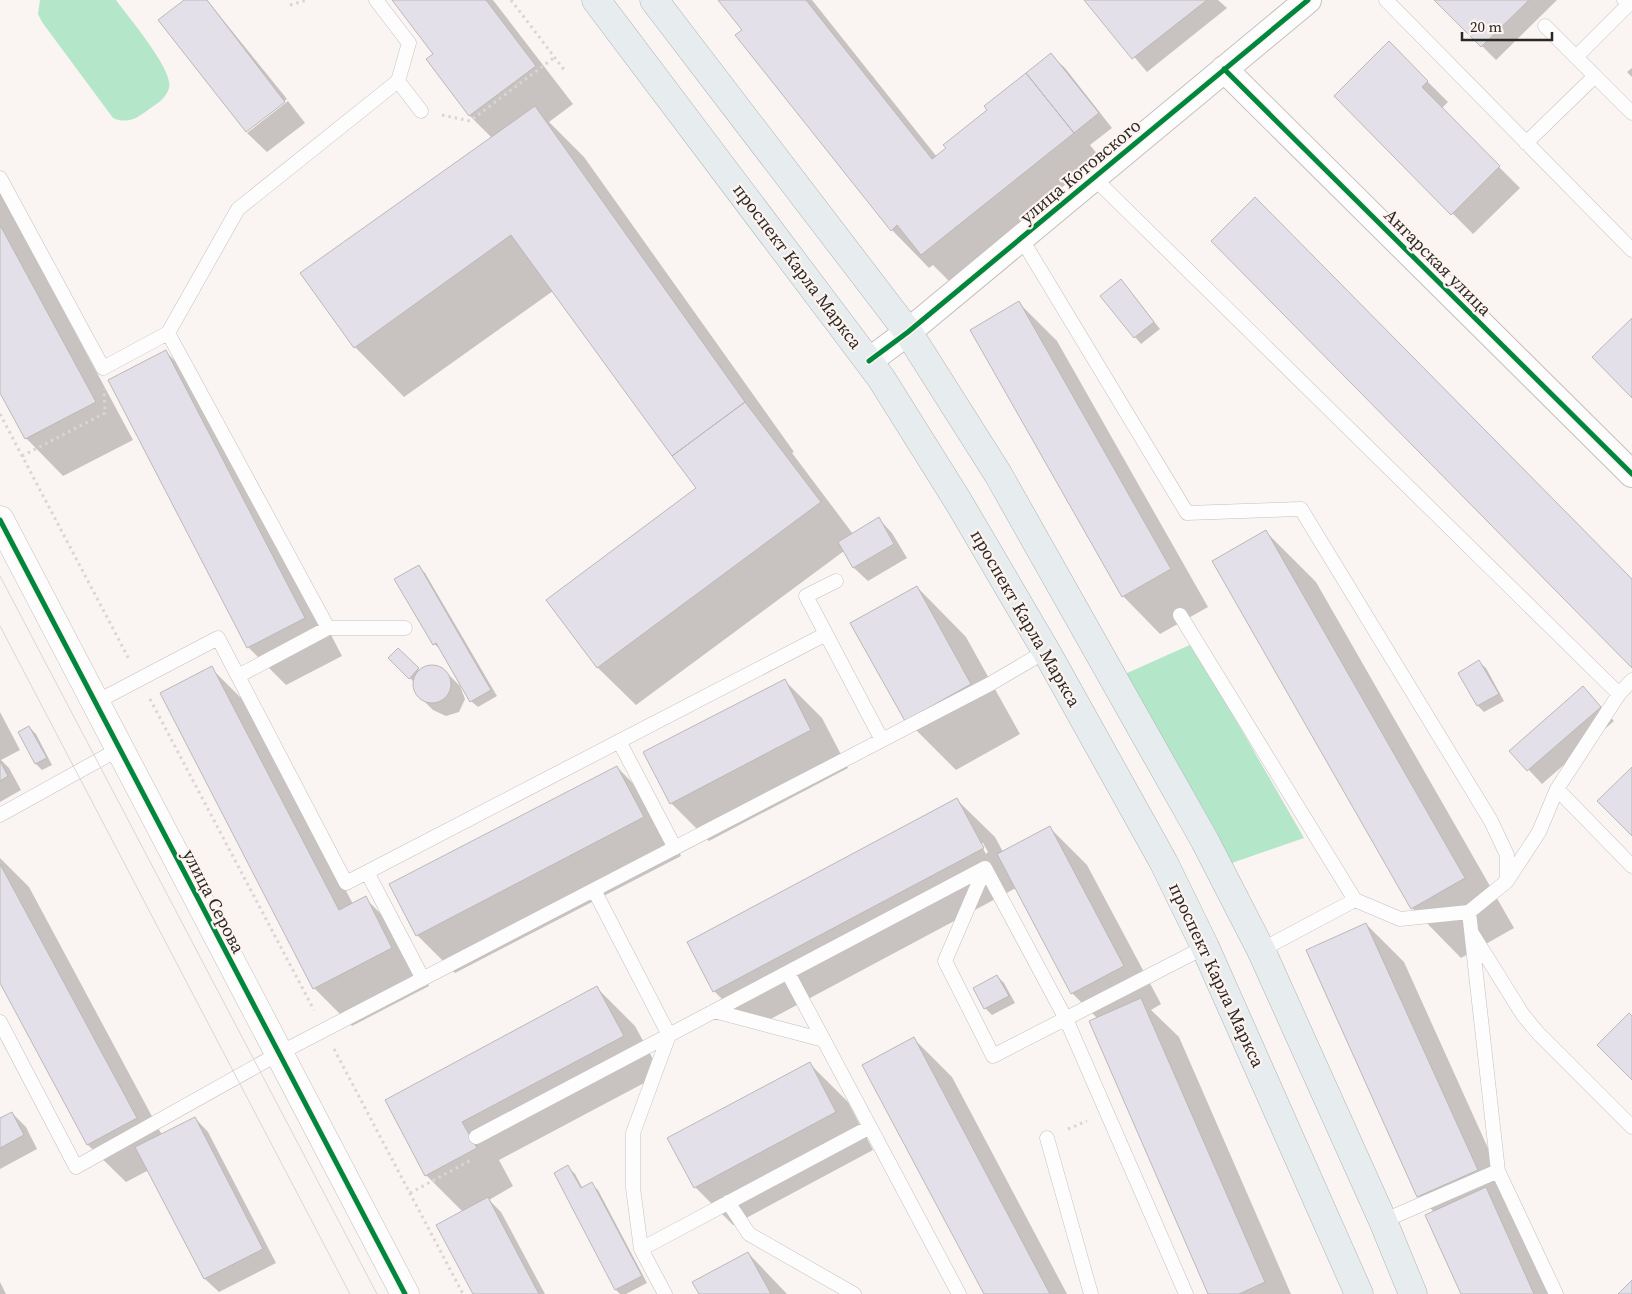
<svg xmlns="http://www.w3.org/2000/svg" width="1632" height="1294" font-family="'Source Serif 4',serif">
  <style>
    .green { fill: #b4e6c9 }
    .shadow { fill: #0003; fill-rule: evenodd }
    .building { fill: #e4e0e9; stroke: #bbb8b8 }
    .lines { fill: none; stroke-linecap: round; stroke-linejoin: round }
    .service-casing { stroke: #c5c0be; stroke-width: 15 }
    .minor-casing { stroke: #c5c0be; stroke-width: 28 }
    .tertiary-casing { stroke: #c5c0be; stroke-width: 29 }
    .primary-casing { stroke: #acb4b6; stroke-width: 29 }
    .path { stroke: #d8d6d5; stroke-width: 3; stroke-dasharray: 2.5 4; stroke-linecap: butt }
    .service { stroke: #fefdfd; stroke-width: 14 }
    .minor { stroke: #fefdfd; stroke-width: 26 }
    .tertiary { stroke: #fefdfd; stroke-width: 28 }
    .primary { stroke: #e7ecef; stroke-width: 28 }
    .tram { stroke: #d9d7d6; stroke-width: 1 }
    .cycleway-casing { stroke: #fdf3ef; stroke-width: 8 }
    .cycleway { stroke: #00873e; stroke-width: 5 }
    .labels { text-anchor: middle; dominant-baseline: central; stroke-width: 4.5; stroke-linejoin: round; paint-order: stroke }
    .street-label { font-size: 18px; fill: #2b2826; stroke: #fdf3ef }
  </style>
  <rect width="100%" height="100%" fill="#faf4f2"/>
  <!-- green -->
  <path class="green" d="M40,0H116C128,17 174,70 169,88C166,99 156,104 148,110C136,119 127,124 113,118L42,22L38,14Z
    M1192,644L1304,838L1229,864L1125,674Z"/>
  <!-- shadow -->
  <path class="shadow" d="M186,0H207L287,99L247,130V132L160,20Z
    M393,0H493L573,104L549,122L584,157L794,452L792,453L853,534L879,519L892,533L907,558L868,581L854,568L844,551L636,705L598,668L548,600L698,489L553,291L404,397L355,347L492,138L470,116L427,60L434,54Z
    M720,0H812L937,157L1051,55L1065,68L1112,128L1090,145L1111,171L960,292L933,265L929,268L892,230Z
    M1086,0H1218L1227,8L1147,72Z
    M1436,0H1557L1496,60Z
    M1389,43L1448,102L1441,109L1520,188L1473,234L1336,96Z
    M1632,68V77L1627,72Z
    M288,101L305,123L267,152L247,133Z
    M0,192L133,440L63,476L26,438L0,390Z
    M1127,287L1160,329L1141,344L1135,337Z
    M1019,303L1057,341L1208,607L1160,634L1123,596Z
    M165,351L203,389L342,656L286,685L248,647Z
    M1266,532L1316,582L1514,928L1461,958L1412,908Z
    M418,566L425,573L497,696L478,707L471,701L442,650L434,644Z
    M917,587L966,637L1020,734L956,770L906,720Z
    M398,649L420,671L434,666L446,672L460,686L465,699L459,712L446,716L433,710L419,696L415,683L389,658Z
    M1479,662L1486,668L1504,701L1484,712L1478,706L1459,673Z
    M211,668L249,706L353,904L365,898L403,936L429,986L352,1026L314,988L162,694Z
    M784,680L822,718L848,768L709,841L671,803Z
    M1583,688L1614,721L1542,784L1511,751Z
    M0,712L20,750L1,760L9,768L21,790L0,802Z
    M29,727L36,734L52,765L42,770L36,764L19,733Z
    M617,767L654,805L681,856L455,973L417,935Z
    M957,800L995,837L1003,852L1049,827L1087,865L1161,1004L1151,1010L1179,1037L1291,1294H1210L1097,1018L1072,993L1016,888L752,1029L714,991ZM980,843H983L988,852L986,854Z
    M0,858L29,887L162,1135L195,1118L208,1132L276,1263L219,1292L205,1279L149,1170L126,1182L88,1145L0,981Z
    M1366,924L1404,962L1515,1208L1508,1211L1523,1227L1554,1294H1463L1434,1212L1418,1196Z
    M997,976L1004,983L1015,1003L992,1015L985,1008Z
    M597,988L635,1026L661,1074L499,1160L513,1186L489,1200L501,1212L545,1294H474L463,1212L426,1175L386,1100Z
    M914,1039L952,1077L1067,1294H985Z
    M810,1064L848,1102L873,1150L733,1225L695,1187Z
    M12,1113L26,1127L37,1149L0,1169V1120Z
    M568,1167L575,1174L583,1189L591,1184L598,1190L647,1283L626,1294H620L616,1290L556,1173Z
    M748,1253L787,1294H700Z
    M0,1282L6,1294H0Z"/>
  <!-- building -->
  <path class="building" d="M184,0H207L285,102L246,132L158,20Z
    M392,0H486L536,66L469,116L426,59L433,54Z
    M718,0H806L932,159L946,148L943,145L987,110L984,106L1026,73L1074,133L921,255L897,225L891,231L735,35L742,30Z
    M1084,0H1207L1132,59Z
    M1434,0H1529L1481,47Z
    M1389,41L1428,81L1422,87L1500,166L1451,215L1334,96Z
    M1051,53L1099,113L1074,133L1026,73Z
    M535,106L745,402L672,456L511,235L354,348L300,273Z
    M1255,197L1632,579V668L1211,241Z
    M0,225L96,402L25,439L0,393Z
    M1121,279L1154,322L1134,338L1100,296Z
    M1019,301L1171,569L1122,597L970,330Z
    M1632,318V398L1592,357Z
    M166,350L305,618L247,648L108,380Z
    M745,402L821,502L597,668L546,600L696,488L672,456Z
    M879,517L894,544L853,568L838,542Z
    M1266,530L1465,878L1411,909L1212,561Z
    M419,565L491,690L470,702L436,643L433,645L394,579Z
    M917,586L971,684L905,721L850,623Z
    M398,648L419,668L409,679L388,658Z
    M1479,660L1499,694L1477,706L1458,673Z
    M413 684a19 19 0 1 1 38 0a19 19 0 1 1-38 0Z
    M212,666L339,910L366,896L392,948L313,989L160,693Z
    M785,679L811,730L670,804L643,752Z
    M1583,686L1601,707L1527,771L1509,751Z
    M29,726L47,758L35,764L18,732Z
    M0,761L8,776L0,781Z
    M617,766L644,817L416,936L389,884Z
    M1632,767V836L1597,801Z
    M957,798L984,848L713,992L687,942Z
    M1050,826L1124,966L1071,994L997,854Z
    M0,864L137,1118L87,1145L0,983Z
    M1366,923L1478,1170L1417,1197L1306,950Z
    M997,975L1009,996L984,1009L973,988Z
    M597,986L624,1036L462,1122L477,1148L425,1176L385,1100Z
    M1141,998L1265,1282L1239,1294H1208L1089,1021Z
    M1629,1013L1632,1016V1080L1597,1045Z
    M914,1037L1050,1294H984L862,1065Z
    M810,1062L836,1112L694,1188L667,1138Z
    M12,1112L24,1135L0,1148V1118Z
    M195,1117L263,1249L204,1279L135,1147Z
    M568,1165L581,1188L592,1182L642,1276L615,1290L554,1173Z
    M1486,1187L1534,1294H1461L1445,1259L1425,1215Z
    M488,1197L502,1224L539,1294H473L436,1225Z
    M748,1252L771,1294H699L692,1282Z
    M1632,1280V1294H1618Z"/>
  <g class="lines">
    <!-- service casing -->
    <g class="service-casing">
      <path id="service" d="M376,0L409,43L398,81
        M1386,0L1632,250
        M1624,0L1629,4L1576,57L1632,113
        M1545,26L1576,57
        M1526,143L1595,76
        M1093,177L1619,694
        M0,178L103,368L168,333L238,209L398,81L421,111
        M1021,238L1187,513L1301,509L1491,821L1507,855V881
        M168,333L328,628
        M1180,615L1355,900L1400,919L1469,912L1507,881L1539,832L1557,789L1619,694L1632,680
        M826,634L806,596L836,581
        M238,676L328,628H405
        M96,702L218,638L346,883L826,634L882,740
        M619,741L675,848
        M1557,789L1632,866
        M0,815L119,749
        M985,868L1066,1019L1186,1294
        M985,868L945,961L993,1056L1205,947
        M367,872L423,979
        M594,890L669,1035L633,1133V1188L641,1249
        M1469,912L1498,1171L1556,1294
        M1473,935L1523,1015L1538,1033L1632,1127
        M1261,950L1355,900
        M788,973L959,1294
        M714,1011L824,1040
        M0,1022L76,1167L278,1054L990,684L1046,651
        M476,1137L985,868
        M1047,1138L1091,1294
        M728,1202L749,1234L854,1294
        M1383,1221L1498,1171
        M665,1294L641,1249L870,1127"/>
    </g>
    <!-- minor casing -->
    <g class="minor-casing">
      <path id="minor" d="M1224,69L1632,474
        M869,361L908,332L1308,0"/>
    </g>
    <!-- tertiary casing -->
    <g class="tertiary-casing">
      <path id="tertiary" d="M0,520L405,1294"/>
    </g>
    <!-- primary casing -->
    <g class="primary-casing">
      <path id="primary" d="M596,0L881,378L958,501L1046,651L1164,863L1205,947L1359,1294
        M654,0L908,332L998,474L1205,841L1261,950L1383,1221L1413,1294"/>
    </g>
    <!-- path -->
    <path class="path" d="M511,0L565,71
      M290,5L307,0
      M442,115L470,121L555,57
      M0,414L130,661
      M22,456L105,413L104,389
      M150,699L314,1010
      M334,1049L463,1294
      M1068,1129L1087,1121
      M410,1193L473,1159"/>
    <!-- service -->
    <use href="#service" class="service"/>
    <!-- minor -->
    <use href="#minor" class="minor"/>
    <!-- tertiary -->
    <use href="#tertiary" class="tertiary"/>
    <!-- primary -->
    <use href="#primary" class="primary"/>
    <!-- tram -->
    <path class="tram" d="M0,576L377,1294
      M0,626L350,1294"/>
    <!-- cycleway casing -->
    <g class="cycleway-casing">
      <path id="cycleway" d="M1224,69L1632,474
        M869,361L908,332L1308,0
        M0,520L405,1294"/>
    </g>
    <!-- cycleway -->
    <use href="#cycleway" class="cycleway"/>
  </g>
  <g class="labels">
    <!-- street labels -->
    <g class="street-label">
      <text transform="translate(1080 171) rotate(-40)">улица Котовского</text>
      <text transform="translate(1438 262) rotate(45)">Ангарская улица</text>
      <text transform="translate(798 266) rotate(53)">проспект Карла Маркса</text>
      <text transform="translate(1026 618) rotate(60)">проспект Карла Маркса</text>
      <text transform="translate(214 901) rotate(63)">улица Серова</text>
      <text transform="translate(1217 975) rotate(65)">проспект Карла Маркса</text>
    </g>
  </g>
  <!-- scale -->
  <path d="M1462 32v8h90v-8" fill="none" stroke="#2b2826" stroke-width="2.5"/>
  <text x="1470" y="32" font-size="15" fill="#2b2826" stroke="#fdf3ef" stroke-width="4" paint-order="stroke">20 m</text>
</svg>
